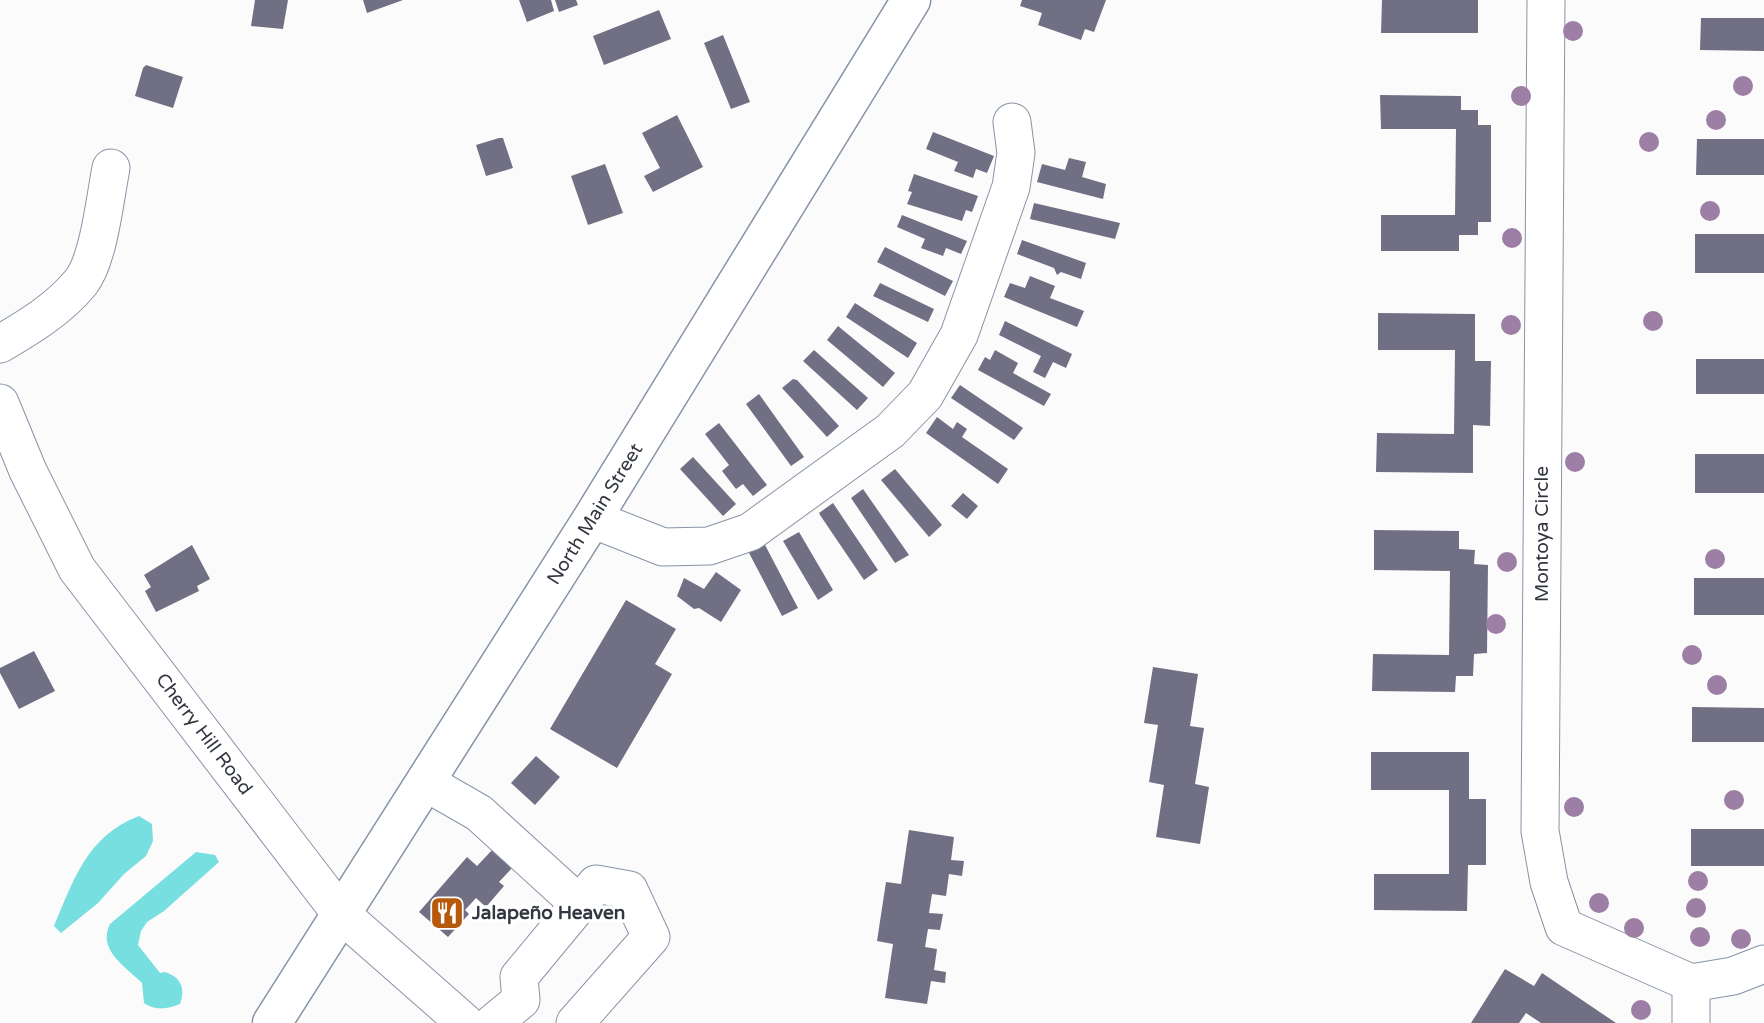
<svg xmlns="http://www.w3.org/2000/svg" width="1764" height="1023" font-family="'Varela Round',sans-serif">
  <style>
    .water { fill: #78dfe1 }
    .building { fill: #716f84 }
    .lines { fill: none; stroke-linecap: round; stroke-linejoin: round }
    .minor-casing { stroke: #8794a7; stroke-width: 39 }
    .major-casing { stroke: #8794a7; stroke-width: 41 }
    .minor { stroke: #fff; stroke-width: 37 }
    .major { stroke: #fff; stroke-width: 38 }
    .tree { fill: #9d7ea4 }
    .labels { text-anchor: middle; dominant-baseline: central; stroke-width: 7; stroke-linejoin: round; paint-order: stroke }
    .street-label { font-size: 19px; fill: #333840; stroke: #fff }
    .poi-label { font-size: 19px; font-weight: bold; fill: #333840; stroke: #fff; text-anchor: start }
  </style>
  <rect width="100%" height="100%" fill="#fbfbfb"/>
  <!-- water -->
  <path class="water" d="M139,816L152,824L153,841L146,856L124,874L98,903L61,933L54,926C74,879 87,836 139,816Z
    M196,852L215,855L219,862L164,911L147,922L141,931L138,945L160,973L165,972C181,977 186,989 180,1004C168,1009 155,1011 144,1003L142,983C125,966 97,950 110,924Z"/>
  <!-- building -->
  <path class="building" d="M255,0H288L283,29L251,26Z
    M363,0H403L367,13Z
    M519,0H551L554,11L527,22Z
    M555,0H576L578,5L559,12Z
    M1022,0H1106L1094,32L1085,29L1081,40L1038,25L1042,13L1020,6Z
    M1382,0H1478V33H1381Z
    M659,10L671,39L604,65L593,36Z
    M1701,18H1764V51L1700,50Z
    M723,35L750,102L731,109L704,43Z
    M146,65L183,77L173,108L135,96L143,68Z
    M1380,95L1461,96V110H1478V125H1491V222H1478V235H1459V251H1381V215H1455L1456,129H1381Z
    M677,115L703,167L653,192L644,176L660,168L642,133Z
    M933,132L994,156L987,173L976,169L973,178L954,171L958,162L926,149Z
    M499,138H503L513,168L486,176L476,145Z
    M1697,139H1764V175H1696Z
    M1069,158L1086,162L1082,177L1106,184L1103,199L1037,182L1042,164L1065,170Z
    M605,164L623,213L588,225L571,176Z
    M914,174L978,196L972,212L966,210L962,221L907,204L912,192L908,191Z
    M1034,203L1120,223L1115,239L1030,219Z
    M902,215L967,241L961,254L946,248L943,256L921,248L925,239L897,227Z
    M1695,234H1764V273H1695Z
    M1022,240L1086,263L1081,279L1061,272L1057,275L1054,268L1017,254Z
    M885,247L953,281L945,296L877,262Z
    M1030,276L1055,286L1050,298L1084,311L1077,327L1004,297L1010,283L1025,288Z
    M880,283L934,309L928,322L873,296Z
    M855,303L917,343L908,358L846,317Z
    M1378,313L1475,314V361H1491L1490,426L1473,425V473L1376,472L1377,433L1454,434L1455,350H1378Z
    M1005,321L1072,354L1066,368L1053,362L1045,378L1033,372L1041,356L999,335Z
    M838,326L895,373L883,387L827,340Z
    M814,350L868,398L857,410L803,361Z
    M995,350L1018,363L1013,373L1051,394L1044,406L978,370L985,357L990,360Z
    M1696,359H1764V394H1696Z
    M793,379L797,380L839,426L827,437L782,388Z
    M960,385L1023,428L1014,440L951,398Z
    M759,394L804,457L791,466L746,404Z
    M937,417L953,429L957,422L967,429L962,437L1008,469L998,484L926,433Z
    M719,423L767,485L753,496L743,484L736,489L722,471L729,465L705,434Z
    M1695,454H1764V493H1695Z
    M693,457L736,504L723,516L680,469Z
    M895,469L942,525L929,537L881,480Z
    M863,489L909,555L895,563L851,498Z
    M963,493L978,506L967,519L951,506Z
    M833,503L878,570L864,580L820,515L819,513Z
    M1374,530L1459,531V549L1475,550L1474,564L1488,565L1487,653L1474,654L1473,676H1456L1455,692L1372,691L1373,654L1449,655L1450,571L1374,570Z
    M799,532L833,590L818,600L783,541Z
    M764,543L798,608L782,616L748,551Z
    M192,545L210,579L197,586L199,591L156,612L145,591L151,587L144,575Z
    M716,572L741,590L721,622L699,608L694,609L677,596L684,578L704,589Z
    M1694,578H1764V615H1694Z
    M626,600L676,629L655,664L672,674L617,768L550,729Z
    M34,651L55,691L19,709L0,673V668Z
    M1153,667L1198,674L1190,726L1204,728L1195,784L1209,787L1200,844L1156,837L1164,785L1149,782L1158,725L1144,723Z
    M1692,707L1764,708V742H1692Z
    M1371,752H1469V799H1486V865H1468L1467,911L1374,910V874H1449V790H1371Z
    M536,756L560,777L535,805L511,783Z
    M1691,829H1764V866H1691Z
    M909,830L954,837L951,860L964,861L962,876L949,874L946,896L932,894L929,913L943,914L940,930L928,929L925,947L937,949L934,970L946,972L945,983L931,981L927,1004L885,998L893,944L877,941L886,882L901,884Z
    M493,849L513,867L499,882L504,886L486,907L476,898L465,910L469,914L448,937L419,912L467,857L477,866Z
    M1505,969L1534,986L1542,973L1616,1023H1541L1526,1013L1519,1023H1471Z"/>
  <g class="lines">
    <!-- minor casing -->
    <g class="minor-casing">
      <path id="minor" d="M1546,0L1540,831L1549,882L1564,927L1691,983L1733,976L1764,964
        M0,344C29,327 59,309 81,282C99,259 105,198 111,168
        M0,403L28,471L77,569L341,914L465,1023
        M592,519L663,547L709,546L750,532L890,431L925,395L959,335L1011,187L1016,153L1012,122
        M425,782L479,813L579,904
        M1691,983V1023
        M521,1000L519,977L596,884L629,890L651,937L575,1023
        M493,1023L521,1000"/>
    </g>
    <!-- major casing -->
    <g class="major-casing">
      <path id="major" d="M272,1023L592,519L911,0"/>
    </g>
    <!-- minor -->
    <use href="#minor" class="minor"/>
    <!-- major -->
    <use href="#major" class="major"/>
  </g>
  <!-- trees -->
  <g class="tree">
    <circle cx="1573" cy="31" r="10"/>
    <circle cx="1743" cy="86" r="10"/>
    <circle cx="1521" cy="96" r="10"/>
    <circle cx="1716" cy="120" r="10"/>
    <circle cx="1649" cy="142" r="10"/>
    <circle cx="1710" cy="211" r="10"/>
    <circle cx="1512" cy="238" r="10"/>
    <circle cx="1653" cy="321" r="10"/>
    <circle cx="1511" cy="325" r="10"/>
    <circle cx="1575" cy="462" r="10"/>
    <circle cx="1715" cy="559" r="10"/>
    <circle cx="1507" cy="562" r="10"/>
    <circle cx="1496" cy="624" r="10"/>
    <circle cx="1692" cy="655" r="10"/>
    <circle cx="1717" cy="685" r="10"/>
    <circle cx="1734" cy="800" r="10"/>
    <circle cx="1574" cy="807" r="10"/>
    <circle cx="1698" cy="881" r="10"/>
    <circle cx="1599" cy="903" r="10"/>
    <circle cx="1696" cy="908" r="10"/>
    <circle cx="1634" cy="928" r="10"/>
    <circle cx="1700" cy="937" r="10"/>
    <circle cx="1741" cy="939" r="10"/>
    <circle cx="1641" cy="1010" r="10"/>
  </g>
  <!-- icons -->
  <defs>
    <g id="restaurant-square" transform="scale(1.75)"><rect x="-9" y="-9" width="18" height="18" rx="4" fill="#b7590a" stroke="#fff"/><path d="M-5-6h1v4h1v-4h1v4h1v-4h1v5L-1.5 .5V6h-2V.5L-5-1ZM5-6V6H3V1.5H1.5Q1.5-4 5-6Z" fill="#fff"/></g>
  </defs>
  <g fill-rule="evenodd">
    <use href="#restaurant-square" x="447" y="913"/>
  </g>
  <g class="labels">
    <!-- street labels -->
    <g class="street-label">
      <text transform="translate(595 514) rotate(-58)">North Main Street</text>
      <text transform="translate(1542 534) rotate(-90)">Montoya Circle</text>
      <text transform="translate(204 734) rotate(53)">Cherry Hill Road</text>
    </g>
    <!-- poi labels -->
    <g class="poi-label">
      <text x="472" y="913">Jalapeño Heaven</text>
    </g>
  </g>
</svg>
